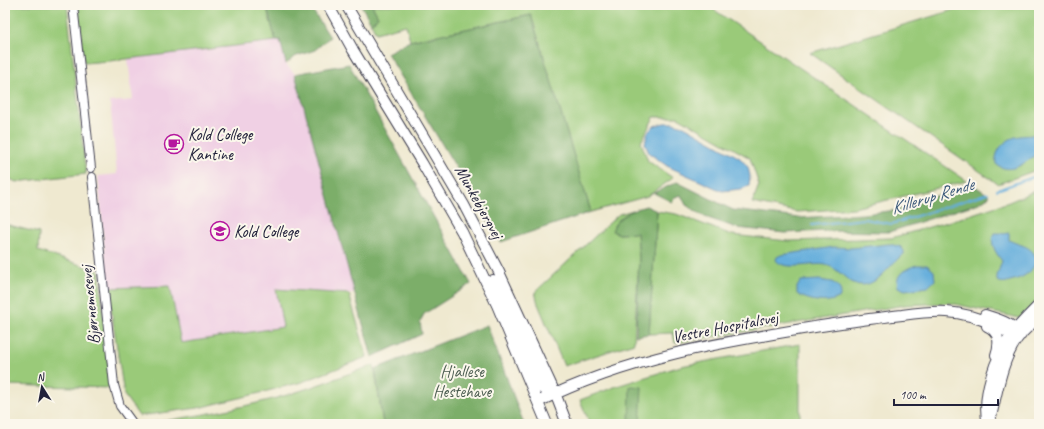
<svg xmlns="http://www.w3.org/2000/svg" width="1044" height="429" font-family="Caveat,sans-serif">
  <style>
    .built { fill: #f0d0e4 }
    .green { fill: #9aca79; stroke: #5e765a }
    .forest { fill: #7bae69; stroke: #4e6852 }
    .water { fill: #65aedc; stroke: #44688c }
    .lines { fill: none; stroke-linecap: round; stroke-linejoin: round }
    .stream { stroke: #65aedc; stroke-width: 2 }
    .minor-casing { stroke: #414051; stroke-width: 10 }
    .tertiary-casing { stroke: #414051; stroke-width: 12 }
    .minor { stroke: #fff; stroke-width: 8 }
    .tertiary { stroke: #fff; stroke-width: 10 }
    .labels { text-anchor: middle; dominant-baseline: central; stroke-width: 4; stroke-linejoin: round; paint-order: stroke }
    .poi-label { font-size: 17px; fill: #22223b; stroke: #fbf7ec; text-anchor: start }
    .street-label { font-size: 17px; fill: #22223b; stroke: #fbf7ec }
    .park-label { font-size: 17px; fill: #4c5d51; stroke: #fbf7ec }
    .water-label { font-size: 18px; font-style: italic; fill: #3d5a7b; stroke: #fbf7ec }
  </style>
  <rect width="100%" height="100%" fill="#fbf7ec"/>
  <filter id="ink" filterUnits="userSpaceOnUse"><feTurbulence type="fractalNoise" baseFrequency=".025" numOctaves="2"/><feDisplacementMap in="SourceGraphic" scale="8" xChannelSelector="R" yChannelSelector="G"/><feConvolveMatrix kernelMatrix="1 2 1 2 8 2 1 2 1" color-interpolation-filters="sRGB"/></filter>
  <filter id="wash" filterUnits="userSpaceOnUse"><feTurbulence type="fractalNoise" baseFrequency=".012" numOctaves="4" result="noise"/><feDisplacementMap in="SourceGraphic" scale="16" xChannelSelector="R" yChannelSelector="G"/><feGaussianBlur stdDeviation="0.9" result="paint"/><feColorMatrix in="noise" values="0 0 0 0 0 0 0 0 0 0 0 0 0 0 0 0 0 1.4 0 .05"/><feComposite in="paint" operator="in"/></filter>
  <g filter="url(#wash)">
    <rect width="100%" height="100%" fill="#efe9d0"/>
    <!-- built -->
    <path class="built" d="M280,40L286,64L295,74L354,293H334L276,289L283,327L181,343L170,287L108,288L98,176L117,174L110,102L133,100L128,59Z"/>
    <!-- green -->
    <path class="green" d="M5,5H67L86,174L16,182L8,178L5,175Z
      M78,5H266L276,41L110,61L84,63Z
      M372,5H707L967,181L854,208L797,212L752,203L759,185L750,158L678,117H654L641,142L648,161L673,178L648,196L591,212L531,15L410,41L406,25L376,33L371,23L378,17Z
      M970,5H1039V169L998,184L810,53Z
      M1039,189V299L1019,318L950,303L905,305L675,343L673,333L649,334L657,211L676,214L732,235L788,241L891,238L957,219L1009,202Z
      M633,210L614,225L619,234L637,233L639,258L634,343L564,366L538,304L535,292L619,214Z
      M5,224L39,233L38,251L99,271L111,388L5,385Z
      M170,286L181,343L283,327L276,289L349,294L367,357L302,382L256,394L198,408L139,416L124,395L108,288Z
      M800,344V424H590L580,400L617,386L681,366Z
      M374,365L383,424H145C183,418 220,412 257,403C297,394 335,378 374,365Z"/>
    <!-- forest -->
    <path class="forest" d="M266,5H309L330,37L315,50L294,57L286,64L280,40L276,41Z
      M361,5H372L378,17L371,23Z
      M531,15L591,212L501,242L387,53L410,41Z
      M349,64L471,284L424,314L420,322L422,334L372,357L295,74Z
      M677,182L733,210L799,218L863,214L898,210L963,186H975L990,196L979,203L889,232L827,231L785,233L737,228L705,217L686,205L681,195L675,197L672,202L654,193Z
      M646,206L657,211L649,334L636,336L639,258L637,233L619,234L612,231C616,216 633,210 646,206Z
      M487,325L524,424H383L375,369Z
      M630,386L642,387L640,424H629Z"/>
    <!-- water -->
    <path class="water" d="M664,123H673L684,126L740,158L748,167L750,176L749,186L741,189L722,191L667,166L649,153L645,143L648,132L654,126Z
      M1039,133V152C1026,162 1011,176 996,164C994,150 1006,138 1020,136C1027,135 1032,136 1039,133Z
      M994,233H1000L1003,234L1009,233V240C1022,247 1031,244 1037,260C1032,273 1023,278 1010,281C1005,283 1002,283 997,281V276L1002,261C996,253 989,243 994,233Z
      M889,244L901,247L904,251V254C890,263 881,283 863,285C848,286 840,268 826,265C813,262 784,272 776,260L777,257L781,255L834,247L851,248Z
      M917,265H927L934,271L935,280L928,287L905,290L898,287C894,274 907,268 917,265Z
      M819,280L832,282L838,286L841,292L840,297C828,305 808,301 797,294V287L801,281Z"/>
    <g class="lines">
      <!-- stream -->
      <path class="stream" d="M997,190L1039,175
        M812,225L864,219L892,224L988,193"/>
    </g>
  </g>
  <g filter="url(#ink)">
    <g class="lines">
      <!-- minor casing -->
      <g class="minor-casing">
        <path id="minor" d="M73,5L91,168
          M92,177L114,385L120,406L131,421L132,424"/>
      </g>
      <!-- tertiary casing -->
      <g class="tertiary-casing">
        <path id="tertiary" d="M328,5L353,50L422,163L462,232L497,305L547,424
          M346,5L464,205L499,272L555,393L567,424
          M493,280L512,318L543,389L546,392L555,393
          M985,315C998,319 1011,323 1020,333
          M987,326C1000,332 1000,343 996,355
          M538,402C629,357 722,342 821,326C848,322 874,318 902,315C917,313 932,311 947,312C963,313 979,318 994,325C1005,330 1008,335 1021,335
          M988,424C981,396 995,357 1012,334C1020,324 1030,314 1039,305
          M989,424C997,396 1000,364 1017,339C1023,331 1032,324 1039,317"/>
      </g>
      <!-- minor -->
      <use href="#minor" class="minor"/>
      <!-- tertiary -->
      <use href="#tertiary" class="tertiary"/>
    </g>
  </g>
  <!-- icons -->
  <defs>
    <g id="cafe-ring" transform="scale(1)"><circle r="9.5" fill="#fbf7ec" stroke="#b5179e" stroke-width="1.5"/><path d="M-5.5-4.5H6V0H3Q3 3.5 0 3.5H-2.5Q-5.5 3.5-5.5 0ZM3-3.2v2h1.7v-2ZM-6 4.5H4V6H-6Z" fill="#b5179e"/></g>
    <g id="university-ring" transform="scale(1)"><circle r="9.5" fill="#fbf7ec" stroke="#b5179e" stroke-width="1.5"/><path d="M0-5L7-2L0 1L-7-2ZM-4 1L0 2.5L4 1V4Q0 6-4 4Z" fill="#b5179e"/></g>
  </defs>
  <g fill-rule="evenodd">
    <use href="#cafe-ring" x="174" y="144"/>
    <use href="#university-ring" x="220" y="231"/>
  </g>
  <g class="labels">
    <!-- poi labels -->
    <g class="poi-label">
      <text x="188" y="134">Kold College<tspan x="188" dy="20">Kantine</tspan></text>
      <text x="234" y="231">Kold College</text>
    </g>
    <!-- street labels -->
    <g class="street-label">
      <text transform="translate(479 202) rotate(61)">Munkebjergvej</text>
      <text transform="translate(90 305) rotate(-96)">Bjørnemosevej</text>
      <text transform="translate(725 327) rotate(-11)">Vestre Hospitalsvej</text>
    </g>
    <!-- park labels -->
    <g class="park-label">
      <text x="462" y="371">Hjallese<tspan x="462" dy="20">Hestehave</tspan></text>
    </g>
    <!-- water labels -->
    <g class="water-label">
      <text transform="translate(932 196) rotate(-17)">Killerup Rende</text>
    </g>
  </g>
  <!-- margin -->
  <rect width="1044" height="429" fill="none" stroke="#fbf7ec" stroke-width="20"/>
  <!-- north arrow -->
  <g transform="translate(42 387) rotate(349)" stroke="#fbf7ec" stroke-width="3" paint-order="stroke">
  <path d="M0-3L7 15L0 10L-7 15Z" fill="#22223b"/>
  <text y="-6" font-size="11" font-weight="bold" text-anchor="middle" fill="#22223b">N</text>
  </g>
  <!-- scale -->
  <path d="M894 399v6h104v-6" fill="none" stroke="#22223b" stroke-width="2"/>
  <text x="900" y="399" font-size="12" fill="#22223b" stroke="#fbf7ec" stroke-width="3" paint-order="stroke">100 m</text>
</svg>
